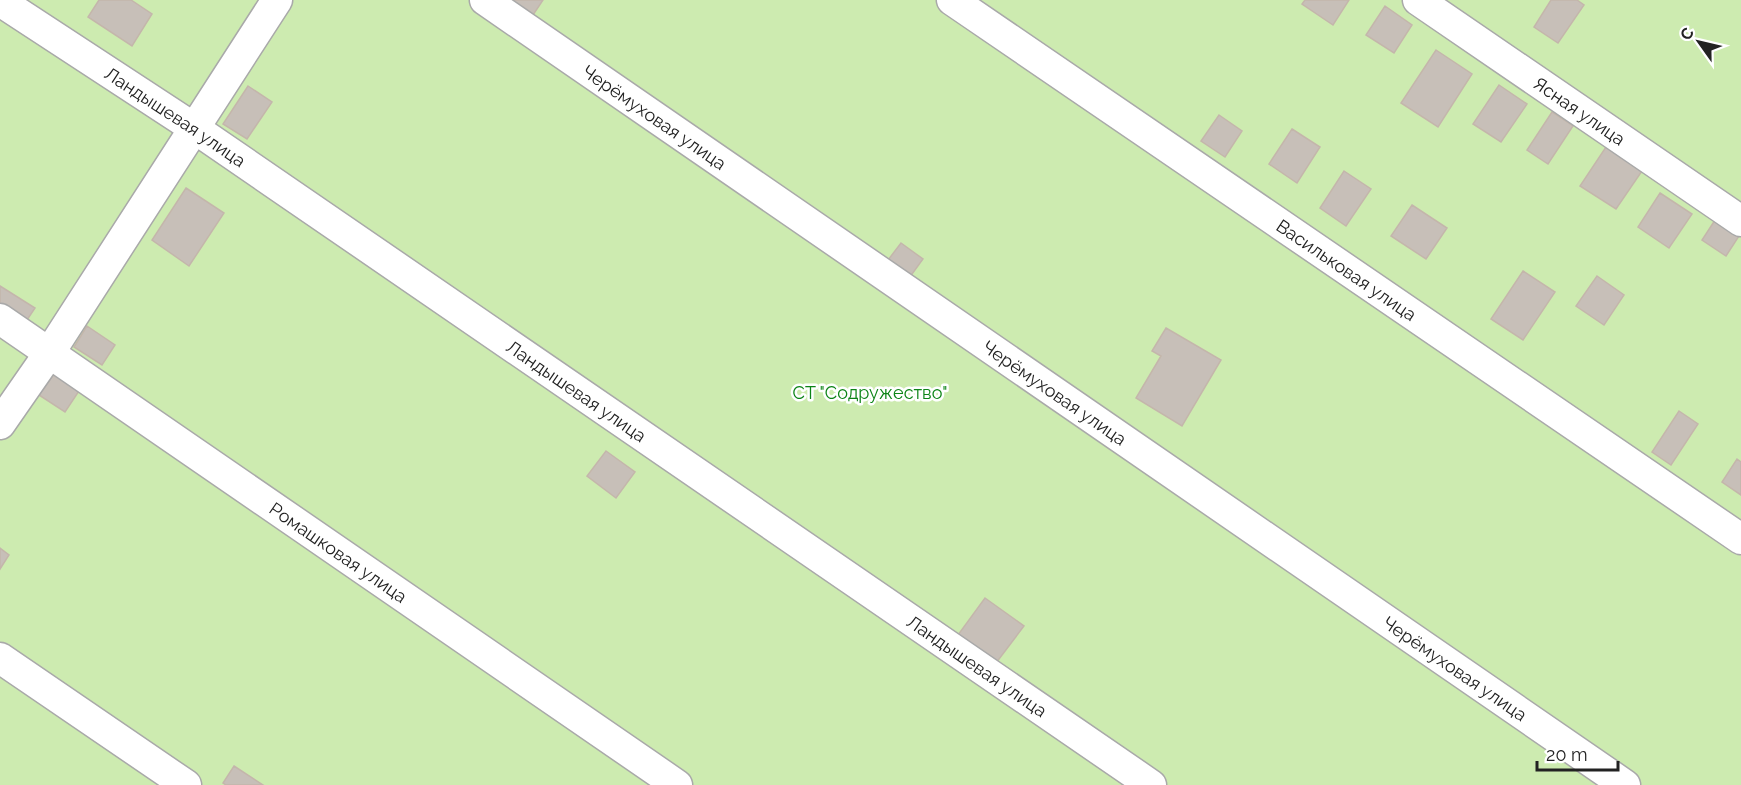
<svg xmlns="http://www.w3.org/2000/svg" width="1741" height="785" font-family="Raleway,sans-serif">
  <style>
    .grass { fill: #cdebb0 }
    .building { fill: #c7bfb8; stroke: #c4b6ab; stroke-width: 1.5 }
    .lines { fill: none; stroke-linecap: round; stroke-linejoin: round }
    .minor-casing { stroke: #a9a9a9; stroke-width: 33 }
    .minor { stroke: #fff; stroke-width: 30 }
    .labels { text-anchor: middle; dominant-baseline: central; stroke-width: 5; stroke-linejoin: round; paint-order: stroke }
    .street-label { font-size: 18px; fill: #222; stroke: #fff }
    .park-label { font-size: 18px; fill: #0c8416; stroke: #fff }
  </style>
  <rect width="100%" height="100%" fill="#f2efe9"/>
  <!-- grass -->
  <path class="grass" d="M0,0H1741V785H0Z"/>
  <!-- building -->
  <path class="building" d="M99,0H131L152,14L132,46L88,17Z
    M498,0H543L529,21Z
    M1305,0H1349L1333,25L1302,4Z
    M1551,0H1577L1584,5L1558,43L1534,27Z
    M1385,6L1412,25L1394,53L1366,35Z
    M1436,50L1472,74L1438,127L1401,103Z
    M1499,85L1527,104L1501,142L1473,124Z
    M248,86L272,102L247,139L223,124Z
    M1552,112L1573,126L1548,164L1527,150Z
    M1219,115L1242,131L1225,157L1201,141Z
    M1292,129L1320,147L1297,183L1269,164Z
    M1606,147L1642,171L1616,209L1580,186Z
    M1344,171L1371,189L1346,226L1320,208Z
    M186,188L224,213L189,266L152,240Z
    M1660,193L1692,214L1669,248L1638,227Z
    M1412,205L1447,228L1426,259L1391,236Z
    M1719,214L1741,233L1726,256L1702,240Z
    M901,243L923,259L907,281L885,264Z
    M1523,271L1555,292L1523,340L1491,319Z
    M1597,276L1624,295L1604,325L1576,306Z
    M0,286L35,308L21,329L0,316Z
    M87,326L115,345L102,365L74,347Z
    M1166,328L1221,360L1182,426L1136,398L1161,356L1152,351Z
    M56,371L81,388L65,412L39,395Z
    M1679,411L1698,424L1671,465L1652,452Z
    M606,451L635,472L616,498L587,476Z
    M1737,459L1741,462V495L1722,482Z
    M0,548L9,555L0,569Z
    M985,598L1024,626L993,667L955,639Z
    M234,766L263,785H226L223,783Z"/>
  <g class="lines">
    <!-- minor casing -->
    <g class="minor-casing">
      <g id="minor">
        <path id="s1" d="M485,0L1625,785"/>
        <path id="s2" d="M952,0L1741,539"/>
        <path id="s3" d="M1418,0L1741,221"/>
        <path id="s4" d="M0,1L194,128L1151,785"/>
        <path id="s5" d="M0,319L677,785"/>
        <path d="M0,424L50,352L277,0"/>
        <path d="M0,658L186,785"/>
      </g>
    </g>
    <!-- minor -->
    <use href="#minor" class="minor"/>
  </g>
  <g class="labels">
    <!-- street labels -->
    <g class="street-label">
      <text stroke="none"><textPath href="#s3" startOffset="196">Ясная улица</textPath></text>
      <text stroke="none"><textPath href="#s4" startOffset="210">Ландышевая улица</textPath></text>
      <text stroke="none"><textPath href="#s1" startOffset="206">Черёмуховая улица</textPath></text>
      <text stroke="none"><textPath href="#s2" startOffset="478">Васильковая улица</textPath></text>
      <text stroke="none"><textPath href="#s4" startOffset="696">Ландышевая улица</textPath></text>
      <text stroke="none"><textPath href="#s1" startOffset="692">Черёмуховая улица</textPath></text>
      <text stroke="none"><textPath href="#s5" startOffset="411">Ромашковая улица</textPath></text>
      <text stroke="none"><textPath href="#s4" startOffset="1182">Ландышевая улица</textPath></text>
      <text stroke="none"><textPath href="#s1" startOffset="1178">Черёмуховая улица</textPath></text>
    </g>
    <!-- park labels -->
    <g class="park-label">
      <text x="870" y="392">СТ "Содружество"</text>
    </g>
  </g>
  <!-- north arrow -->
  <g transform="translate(1699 42) rotate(304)" stroke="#ffffff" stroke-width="4.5" paint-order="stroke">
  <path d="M0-4.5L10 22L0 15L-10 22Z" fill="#222222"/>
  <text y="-9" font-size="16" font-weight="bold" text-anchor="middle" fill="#222222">С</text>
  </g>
  <!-- scale -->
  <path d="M1537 761v9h81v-9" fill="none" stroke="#222222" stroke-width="3"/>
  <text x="1546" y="761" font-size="18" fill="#222222" stroke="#ffffff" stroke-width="4.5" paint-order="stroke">20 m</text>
</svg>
